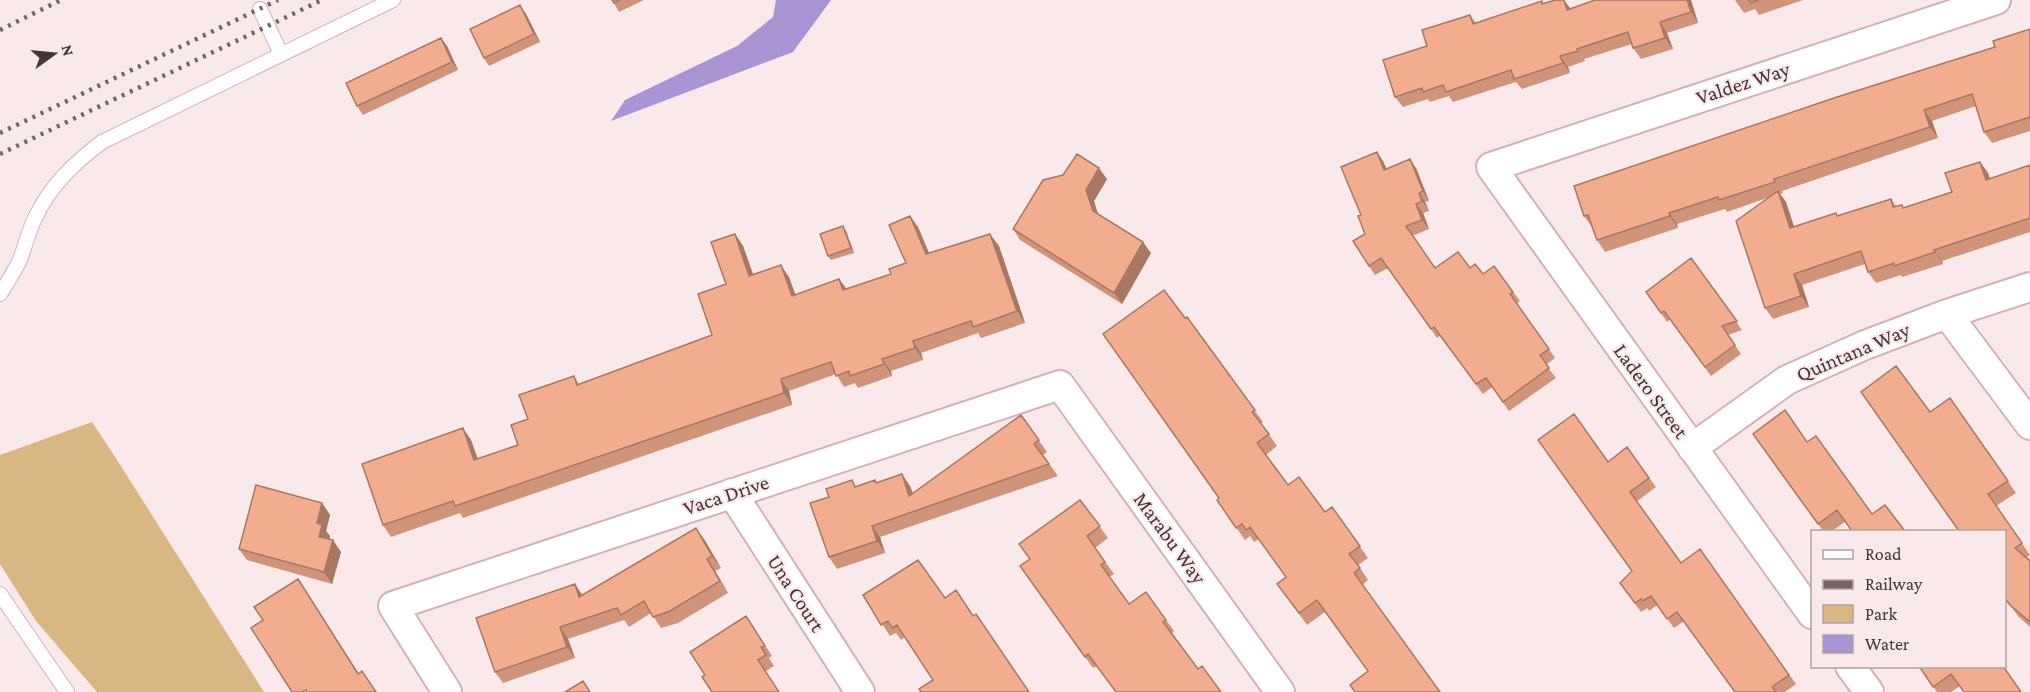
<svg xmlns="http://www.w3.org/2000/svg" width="2030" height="692" font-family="'Crimson Pro',serif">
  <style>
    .green { fill: #d8b782 }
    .water { fill: #aa95d4 }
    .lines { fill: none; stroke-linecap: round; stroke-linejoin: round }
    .lane-casing { stroke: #d7b0b6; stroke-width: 16 }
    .street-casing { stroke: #d7b0b6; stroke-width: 32 }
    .lane { stroke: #fff; stroke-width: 14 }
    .street { stroke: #fff; stroke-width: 28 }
    .rail { stroke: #756567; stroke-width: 4.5; stroke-dasharray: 3 6; stroke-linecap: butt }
    .wall { fill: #d0947a }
    .shaded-wall { fill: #a97863 }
    .building { fill: #f2ac8e; stroke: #a97863; stroke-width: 1.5 }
    .labels { text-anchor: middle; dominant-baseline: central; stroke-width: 4.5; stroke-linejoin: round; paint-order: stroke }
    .street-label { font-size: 21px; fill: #443537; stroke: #fae9eb }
  </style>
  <rect width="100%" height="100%" fill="#fae9eb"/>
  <!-- green -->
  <path class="green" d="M92,422L112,452L264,692H97L36,621L0,564V455Z"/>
  <!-- water -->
  <path class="water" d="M776,0H831L793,52L611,121L625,100L737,46L773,17Z"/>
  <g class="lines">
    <!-- lane casing -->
    <g class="lane-casing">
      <path id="lane" d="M260,9L281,54
        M0,294C7,284 13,273 19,262C25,248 28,232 35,218C50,186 74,163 102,142L393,0
        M0,594L67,692"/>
    </g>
    <!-- street casing -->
    <g class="street-casing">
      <path id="street" d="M1947,314L2030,425
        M1692,448L1787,380L1865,345L1947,314L2030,287
        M732,493L860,692
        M1812,614L1491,167L1996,0
        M1850,666L1869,692
        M447,692L393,606L1060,385L1280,692"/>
    </g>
    <!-- lane -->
    <use href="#lane" class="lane"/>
    <!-- street -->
    <use href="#street" class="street"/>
    <!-- rail -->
    <path class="rail" d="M0,30L61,0
      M0,133L278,0
      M0,154L322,0"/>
  </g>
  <!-- wall -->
  <path class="wall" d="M612,0H644L619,12Z
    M1691,0L1698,23L1667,33L1673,49L1641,59L1633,48L1632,44L1584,59L1585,61L1568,67L1570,73L1522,89L1516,82L1453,102L1449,96L1430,102L1428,99L1403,107L1395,97L1427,46L1470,15L1476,23L1544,4L1570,8Z
    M1735,0H1803L1759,15L1755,9L1744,13Z
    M526,14L540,42L489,66L484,58Z
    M2030,29V131L1992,143L1984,132L1976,106L1932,121L1938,138L1782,191L1783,193L1780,194L1786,202L1794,227L1836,213L1838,216L1891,199L1896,206L1904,208L1952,192L1980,162L1988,173L1990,179L2030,165V232L1942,261L1943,264L1902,277L1901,275L1876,283L1868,272L1865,264L1802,285L1809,307L1773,319L1765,308L1767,198L1727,212L1725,209L1677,224L1678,228L1605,252L1597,240L1592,227L1584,216L1995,47Z
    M447,46L458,70L363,115L357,106Z
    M1383,161L1386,169L1416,168L1429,201L1425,202L1429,211L1423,213L1429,229L1412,236L1435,268H1470L1483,274L1494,266L1520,301L1517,303L1555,358L1546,365L1556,378L1509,411L1492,387L1483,394L1440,336L1437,338L1388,268L1375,275L1369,266L1365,234Z
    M1107,179L1094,201L1098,214L1151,253L1122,304L1020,240L1013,229Z
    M910,216L918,227L929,253L999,246L1025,323L981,338L978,333L921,353L923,360L891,371L892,376L858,388L855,383L844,387L836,374L789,391L792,405L463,518L460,513L391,537L383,525L471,440L478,459L518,445L574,376L579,384L712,335L726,284L735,234L743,246L753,275L789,277L795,295L839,279L846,289L891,274L906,263Z
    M846,231L854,253L831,260L828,256Z
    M1691,258L1742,330L1728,335L1741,354L1711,376L1670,319L1667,322L1646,292Z
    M1187,317L1263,422L1261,423L1277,446L1266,455L1288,485L1325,512L1332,507L1368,558L1358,565L1368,580L1362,585L1368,672L1325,612L1307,625L1277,584L1286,577L1259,539L1254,542L1250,536L1245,540L1217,500L1219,498L1185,318Z
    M1950,398L2016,493L1996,506L2030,555L2027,557L2030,560V627L2018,616L2004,597L1930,412Z
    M1021,415L1047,452L1043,455L1058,476L880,537L885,553L837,569L829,557L857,486H910L913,493Z
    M1753,434L1807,442L1872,514L1845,522L1832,531H1823Z
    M1627,447L1656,487L1636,502L1681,563L1700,549L1796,684L1785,692H1735L1684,621L1674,628L1657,605L1649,611L1648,608L1641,612L1620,583L1632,571L1608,462Z
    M1080,500L1108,538L1095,548L1114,574L1109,577L1129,604L1146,592L1174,631L1172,633L1198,669L1221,692L1097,666L1093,668L1020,566L1030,559Z
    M322,503L330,515L326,531L330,536V539L341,552L332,584L247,560L239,549Z
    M704,539L721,568L715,571L728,593L678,623L661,628L651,613L629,627L624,620L568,639L575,658L503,683L495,672L583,595Z
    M863,595L945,598L933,680L905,637L901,640L896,633L890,636Z
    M746,616L772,656L769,658L774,666L766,671L705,675Z
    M1918,666H2003L1960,686L1951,692H1937Z"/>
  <!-- shaded-wall -->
  <path class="shaded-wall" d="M1564,0L1570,8L1567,10Z
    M1687,0H1691L1698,23L1691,12Z
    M520,5L526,14L540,42L534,34Z
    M1660,22L1667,33L1673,49L1665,38Z
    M441,38L447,46L458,70L452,62Z
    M1560,56L1568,67L1570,73L1563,63Z
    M1924,110L1932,121L1938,138L1930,127Z
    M1377,152L1383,161L1391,179L1384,170Z
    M1410,159L1416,168L1429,201L1423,191Z
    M1980,162L1988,173L1994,191L1986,180Z
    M1099,168L1107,179L1094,201L1100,222L1093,211L1086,190Z
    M1778,191L1786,202L1798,239L1790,228Z
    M1419,193L1425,202L1429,211L1422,201Z
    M1416,204L1423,213L1429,229L1422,220Z
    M1669,213L1677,224L1678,228L1670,216Z
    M910,216L918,227L934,265L926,254Z
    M843,226L846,231L854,253L851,248Z
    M735,234L743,246L758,288L749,276Z
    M990,234L999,246L1025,323L1017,311Z
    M1143,242L1151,253L1122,304L1114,293Z
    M1934,250L1942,261L1943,264L1935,252Z
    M781,265L789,277L800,307L792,296Z
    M1794,274L1802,285L1809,307L1801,296Z
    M839,279L848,291L843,290Z
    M913,341L921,353L923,360L915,348Z
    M882,359L891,371L892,376L884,364Z
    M781,379L789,391L792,405L784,393Z
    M463,428L471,440L482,472L474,460Z
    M902,474L910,486L918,508L909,496Z
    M322,503L330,515L326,531L330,536L327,548L319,537L317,523Z
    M872,526L880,537L885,553L877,541Z
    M696,528L704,539L721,568L712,556Z
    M333,540L341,552L332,584L324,572Z
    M707,559L715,571L728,593L720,581Z
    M298,579L306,591L366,685L358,674Z
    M575,584L583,596L579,597Z
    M560,627L568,639L575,658L567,647Z"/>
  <!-- building -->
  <path class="building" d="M612,0H620L614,3Z
    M1555,0H1564L1567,10L1595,0H1687L1691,12L1660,22L1665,38L1633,48L1628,32L1577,49L1578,51L1560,56L1563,63L1514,79L1511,70L1446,92L1443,85L1423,92L1422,88L1395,97L1383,60L1427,46L1422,30L1470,15L1473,24L1542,1V4Z
    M1749,0H1759L1751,3Z
    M520,5L534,34L484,58L470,29Z
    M2030,29V117L1984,132L1972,94L1924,110L1930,127L1774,179L1775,182L1719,200L1718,197L1669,213L1670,216L1597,240L1588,215L1584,216L1574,186L1834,98L1995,47L1993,41Z
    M441,38L452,62L357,106L346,83Z
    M1377,152L1384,170L1410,159L1423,191L1419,193L1422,201L1416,204L1422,220L1406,226L1435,268L1458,252L1470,268L1475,264L1483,274L1494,266L1513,292L1510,294L1549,349L1540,355L1549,368L1503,402L1486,378L1476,384L1434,327L1431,329L1381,258L1369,266L1353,241L1365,234L1358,216L1361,215L1341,167Z
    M1077,154L1099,168L1086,190L1093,211L1143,242L1114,293L1013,229L1043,180L1063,175Z
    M1980,162L1986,180L2030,165V218L1934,250L1935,252L1894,266V263L1868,272L1861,251L1794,274L1801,296L1765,308L1736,221L1778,191L1790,228L1836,213L1837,216L1891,199L1893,207L1902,205L1903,208L1952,192L1945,173Z
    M910,216L926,254L990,234L1017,311L973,327L971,321L913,341L915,348L882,359L884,364L850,376L849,371L836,376L831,362L781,379L784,393L455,506L453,501L383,525L362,464L463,428L474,460L518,445L511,425L528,419L519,395L574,376L577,385L712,335L698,294L726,284L711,242L735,234L749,276L781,265L792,296L839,279L843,290L891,274L889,269L906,263L889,225Z
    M843,226L851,248L828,256L820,234Z
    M1691,258L1737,321L1722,326L1735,345L1705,367L1664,311L1661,313L1646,292Z
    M1164,290L1185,318L1187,317L1255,410L1252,412L1269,434L1257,443L1288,485L1299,477L1325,512L1332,507L1360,546L1349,554L1360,568L1354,573L1440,692H1355L1350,685L1368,671L1317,600L1299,613L1277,584L1286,577L1250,527L1246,530L1242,524L1236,528L1217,500L1219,498L1103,334Z
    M1896,366L1930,412L1950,398L2008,481L1988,494L2022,543L2015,548L2030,561V622L2010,605L2004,597V531H1959L1861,392Z
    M1785,410L1807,442L1816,436L1872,514L1885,505L1905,531H1852L1837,510L1818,524L1753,434Z
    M1574,414L1608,462L1627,447L1649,478L1630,492L1681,563L1700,549L1789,675L1772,687L1776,692H1735L1677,612L1667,619L1651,596L1643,601L1641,599L1635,603L1620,583L1632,571L1538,440Z
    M1021,415L1039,440L1034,444L1049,464L872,526L877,541L829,557L810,503L829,497L826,489L852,480L855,487L875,480L876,483L902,474L909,496Z
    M256,485L322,503L317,523L322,525L319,537L333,540L324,572L239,549Z
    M1080,500L1100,526L1087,536L1105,562L1101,565L1129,604L1146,592L1166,620L1163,622L1198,669L1202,666L1221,692H1116L1088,654L1085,657L1020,566L1030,559L1019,544Z
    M696,528L712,556L707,559L720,581L670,611L653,617L644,601L621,615L617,608L560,627L567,647L495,672L476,618L575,584L579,597Z
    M918,560L945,598L956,590L973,616L976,614L1029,692H921L919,689L933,680L897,625L892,628L888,621L881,625L863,595Z
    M298,579L358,674L362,671L376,692H307L306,690L302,692H292L251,628L263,620L254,607Z
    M746,616L765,646L761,647L766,655L758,660L779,692H712L702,677L705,675L690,652Z
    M1919,666H2003L2021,692H1964L1951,674L1933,687Z
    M583,681L590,692H565Z"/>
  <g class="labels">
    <!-- street labels -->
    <g class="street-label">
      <text transform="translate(1743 83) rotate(-18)">Valdez Way</text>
      <text transform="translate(1853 352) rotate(-23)">Quintana Way</text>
      <text transform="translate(1651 391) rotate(54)">Ladero Street</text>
      <text transform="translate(726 495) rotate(-18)">Vaca Drive</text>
      <text transform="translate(1170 538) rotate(54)">Marabu Way</text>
      <text transform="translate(796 593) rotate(57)">Una Court</text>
    </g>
  </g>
  <!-- legend -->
  <rect x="1811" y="530" width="195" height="138" fill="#fae9eb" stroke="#b1a1a3" stroke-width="1.5"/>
  <rect x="1823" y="550" width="30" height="9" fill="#ffffff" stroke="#b1a1a3" stroke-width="1.5"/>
  <text x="1865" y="560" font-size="18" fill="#443537">Road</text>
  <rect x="1823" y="580" width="30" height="9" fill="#756567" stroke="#b1a1a3" stroke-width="1.5"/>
  <text x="1865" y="590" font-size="18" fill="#443537">Railway</text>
  <rect x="1823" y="605" width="30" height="18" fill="#d8b782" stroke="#b1a1a3" stroke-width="1.5"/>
  <text x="1865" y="620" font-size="18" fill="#443537">Park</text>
  <rect x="1823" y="635" width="30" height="18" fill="#aa95d4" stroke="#b1a1a3" stroke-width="1.5"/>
  <text x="1865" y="650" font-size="18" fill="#443537">Water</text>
  <!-- north arrow -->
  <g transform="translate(54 54) rotate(75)" stroke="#fae9eb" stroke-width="4.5" paint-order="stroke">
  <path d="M0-4.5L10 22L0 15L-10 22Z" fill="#443537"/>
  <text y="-9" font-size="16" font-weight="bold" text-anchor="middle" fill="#443537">N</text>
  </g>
</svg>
